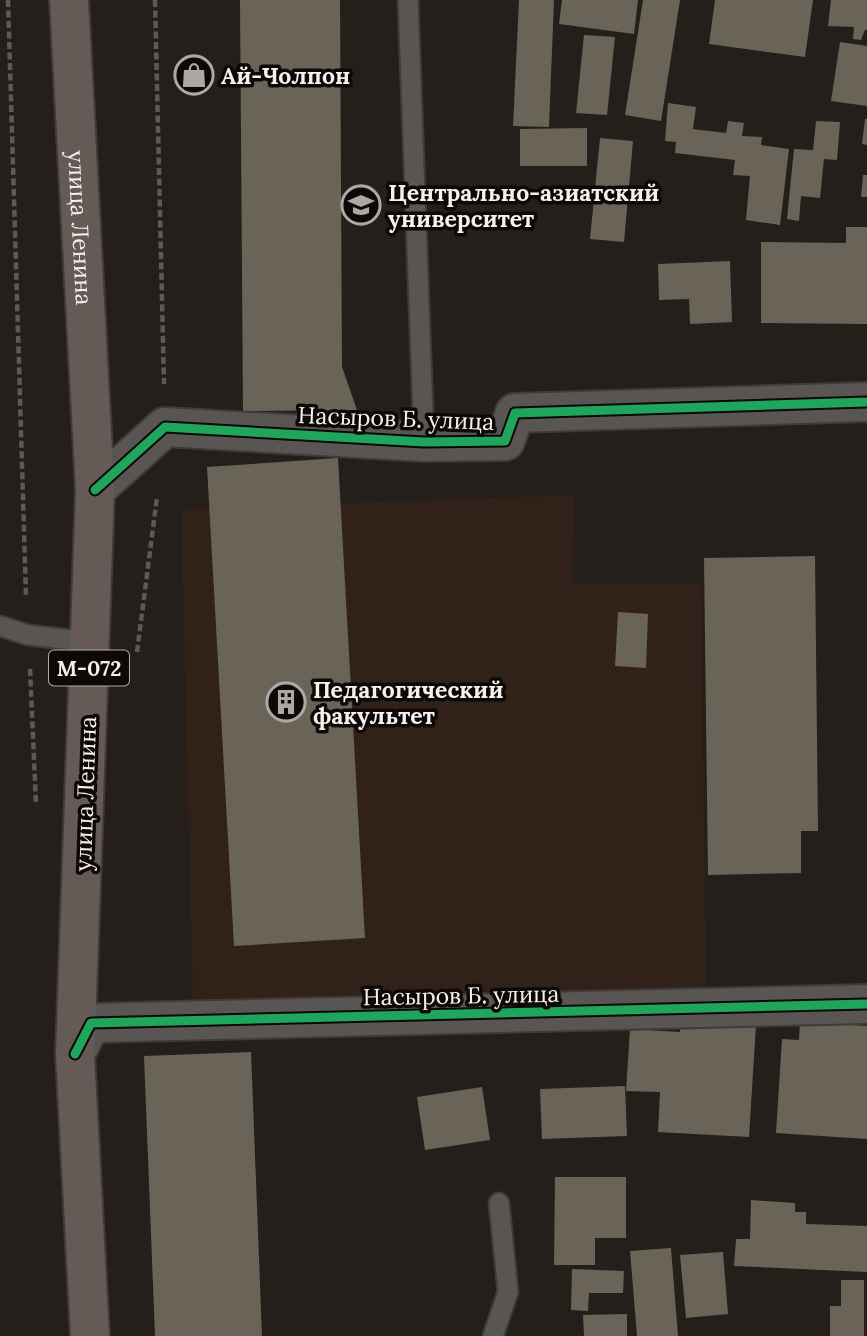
<svg xmlns="http://www.w3.org/2000/svg" width="867" height="1336" font-family="Lora,serif">
  <style>
    .built { fill: #302218 }
    .building { fill: #6a6357 }
    .lines { fill: none; stroke-linecap: round; stroke-linejoin: round }
    .service-casing { stroke: #403b38; stroke-width: 23 }
    .minor-casing { stroke: #403b38; stroke-width: 42 }
    .primary-casing { stroke: #403b38; stroke-width: 42 }
    .path { stroke: #5c5956; stroke-width: 4.5; stroke-dasharray: 7 3.5; stroke-linecap: butt }
    .service { stroke: #595552; stroke-width: 19 }
    .minor { stroke: #595552; stroke-width: 38 }
    .primary { stroke: #665a57; stroke-width: 38 }
    .cycleway-casing { stroke: #0d0907; stroke-width: 13 }
    .cycleway { stroke: #20a55d; stroke-width: 9 }
    .labels { text-anchor: middle; dominant-baseline: central; stroke-width: 7; stroke-linejoin: round; paint-order: stroke }
    .shield { fill: #0d0907; stroke: #b2aba7; stroke-width: 2 }
    .shield-label { font-size: 21px; font-weight: bold; fill: #f8f0ec }
    .poi-label { font-size: 23px; font-weight: bold; fill: #f8f0ec; stroke: #0d0907; text-anchor: start }
    .street-label { font-size: 23px; fill: #f8f0ec; stroke: #0d0907 }
  </style>
  <rect width="100%" height="100%" fill="#241f1b"/>
  <!-- built -->
  <path class="built" d="M574,495L572,584L701,583L706,992L193,1007L181,509Z"/>
  <!-- building -->
  <path class="building" d="M240,0H340L342,367L357,410L243,411Z
    M519,0H554L549,127L513,126Z
    M562,0H638L634,34L559,24Z
    M643,0H680L661,121L625,115Z
    M715,0H813L805,57L709,44Z
    M831,0H867V30H865L861,40L853,39L854,27L828,26Z
    M584,35L615,37L607,115L576,113Z
    M840,42L867,46V106L831,101Z
    M668,103L696,107L693,129L726,133L728,121L744,123L742,136L762,137L761,145L789,149L780,225L746,220L750,176L733,175L735,160L675,153L676,142L665,141Z
    M865,119H867V145L862,144Z
    M816,121L840,122L837,160L824,159L820,198L801,196L799,221L787,219L794,149L813,150Z
    M587,128V166H520V129Z
    M600,138L633,141L624,242L590,239Z
    M863,175H867V197H861Z
    M846,227H867V324L761,323V242L846,243Z
    M730,261L732,322L690,324L689,299L659,300L658,264Z
    M338,458L365,938L234,946L207,467Z
    M815,556L818,831H801V873L708,875L704,558Z
    M618,612L648,614L646,668L615,666Z
    M681,1021L756,1025L749,1137L658,1132L660,1092L626,1091L630,1029L680,1032Z
    M800,1021L867,1026V1139L776,1133L782,1039L799,1040Z
    M251,1052L262,1336H155L144,1056Z
    M625,1086L627,1136L542,1139L540,1089Z
    M482,1087L490,1140L425,1150L417,1097Z
    M555,1177H626V1238H595V1265H554Z
    M751,1200L795,1203V1212H806V1224L867,1226V1272L734,1266L736,1239H750Z
    M671,1248L678,1336H637L630,1251Z
    M723,1252L728,1314L686,1318L680,1255Z
    M572,1269L624,1271L623,1293H589L588,1311L571,1310Z
    M841,1280H864V1336H830V1306H841Z
    M627,1314V1336H584L583,1315Z"/>
  <g class="lines">
    <!-- service casing -->
    <g class="service-casing">
      <path id="service" d="M408,0L424,442
        M0,626L28,635L90,642
        M493,1336L508,1292L499,1203"/>
    </g>
    <!-- minor casing -->
    <g class="minor-casing">
      <path id="minor" d="M95,490L165,427L424,442L505,441L515,413L867,402
        M75,1054L91,1023L867,1004"/>
    </g>
    <!-- primary casing -->
    <g class="primary-casing">
      <g id="primary">
        <path id="s1" d="M69,0L95,490L75,1054L90,1336"/>
      </g>
    </g>
    <!-- path -->
    <path class="path" d="M8,0L26,597
      M155,0L164,384
      M137,652L157,497
      M30,669L36,804"/>
    <!-- service -->
    <use href="#service" class="service"/>
    <!-- minor -->
    <use href="#minor" class="minor"/>
    <!-- primary -->
    <use href="#primary" class="primary"/>
    <!-- cycleway casing -->
    <g class="cycleway-casing">
      <path id="cycleway" d="M95,490L165,427L424,442L505,441L515,413L867,402
        M75,1054L91,1023L867,1004"/>
    </g>
    <!-- cycleway -->
    <use href="#cycleway" class="cycleway"/>
  </g>
  <!-- icons -->
  <defs>
    <g id="shop-ring" transform="scale(2.0125)"><circle r="9.5" fill="#0d0907" stroke="#aea7a3" stroke-width="1.5"/><path d="M-5-2.5h2.3a2.7 3.5 0 0 1 5.4 0H5L5.5 6h-11ZM-1.5-2.5h3a1.5 2.3 0 0 0-3 0Z" fill="#aea7a3"/></g>
    <g id="university-ring" transform="scale(2.0125)"><circle r="9.5" fill="#0d0907" stroke="#aea7a3" stroke-width="1.5"/><path d="M0-5L7-2L0 1L-7-2ZM-4 1L0 2.5L4 1V4Q0 6-4 4Z" fill="#aea7a3"/></g>
    <g id="building-ring" transform="scale(2.0125)"><circle r="9.5" fill="#0d0907" stroke="#aea7a3" stroke-width="1.5"/><path d="M-4-6H4V6H1V3H-1V6H-4ZM-2.5-4.3h1.7v1.8h-1.7ZM.8-4.3h1.7v1.8H.8ZM-2.5-1h1.7V.8h-1.7ZM.8-1h1.7V.8H.8Z" fill="#aea7a3"/></g>
  </defs>
  <g fill-rule="evenodd">
    <use href="#shop-ring" x="194" y="75"/>
    <use href="#university-ring" x="361" y="205"/>
    <use href="#building-ring" x="286" y="702"/>
  </g>
  <g class="labels">
    <!-- shield labels -->
    <rect class="shield" x="49" y="650.5" width="80" height="35" rx="5"/>
    <g class="shield-label">
      <text x="89" y="668">М-072</text>
    </g>
    <!-- poi labels -->
    <g class="poi-label">
      <text x="221" y="75">Ай-Чолпон</text>
      <text x="388" y="192">Центрально-азиатский<tspan x="388" dy="26">университет</tspan></text>
      <text x="313" y="689">Педагогический<tspan x="313" dy="26">факультет</tspan></text>
    </g>
    <!-- street labels -->
    <g class="street-label">
      <text stroke="none"><textPath href="#s1" startOffset="228">улица Ленина</textPath></text>
      <text transform="translate(396 418) rotate(2)">Насыров Б. улица</text>
      <text transform="translate(85 794) rotate(-88)">улица Ленина</text>
      <text transform="translate(461 995) rotate(-1)">Насыров Б. улица</text>
    </g>
  </g>
</svg>
